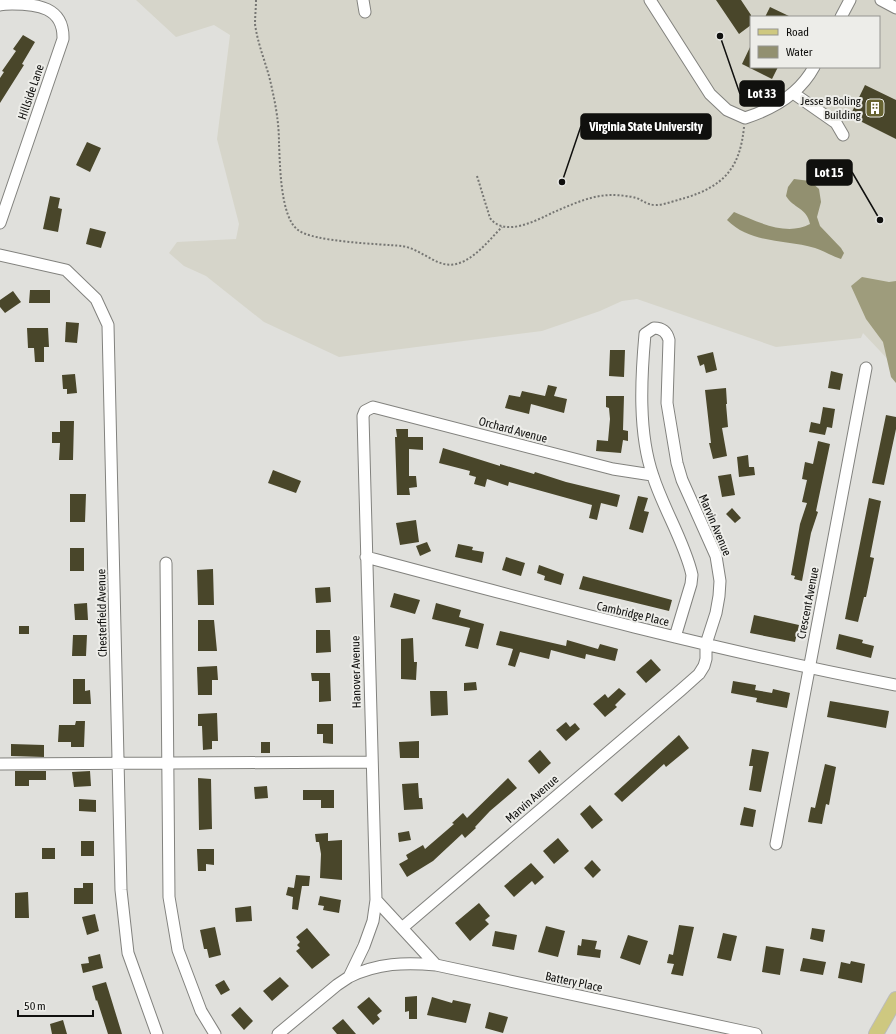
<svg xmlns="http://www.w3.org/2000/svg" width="896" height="1034" font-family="'Asap Condensed',sans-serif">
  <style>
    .built { fill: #d6d5ca; fill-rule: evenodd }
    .forest { fill: #9e9c7c }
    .water { fill: #929070 }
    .building { fill: #49462a }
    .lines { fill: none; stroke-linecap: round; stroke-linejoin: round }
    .minor-casing { stroke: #82827e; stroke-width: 13 }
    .major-casing { stroke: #bcbcbc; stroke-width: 16 }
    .path { stroke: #767673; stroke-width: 2; stroke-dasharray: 2 2; stroke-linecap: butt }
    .minor { stroke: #fff; stroke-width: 11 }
    .major { stroke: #cec880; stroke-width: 14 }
    .labels { text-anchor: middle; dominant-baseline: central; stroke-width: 4; stroke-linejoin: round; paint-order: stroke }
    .street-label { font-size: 12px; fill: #10100e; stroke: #edede9 }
    .poi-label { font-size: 12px; fill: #10100e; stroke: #edede9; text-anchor: end }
    .leader { fill: none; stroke: #10100e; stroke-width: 1.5 }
    .callout-dot { fill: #10100e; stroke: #edede9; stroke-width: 1.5 }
    .callout { fill: #10100e; stroke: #10100e; stroke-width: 1.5 }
    .callout-label { font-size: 13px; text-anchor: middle; font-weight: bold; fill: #fff }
  </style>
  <rect width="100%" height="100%" fill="#e0e0dc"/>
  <!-- built -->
  <path class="built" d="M136,0H896V368L863,333L861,338L776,347L637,299L622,301L600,311L542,331L339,357L264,322L206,276L184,266L169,253L177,242L236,239L239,224L217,139L230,35L214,25L176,37ZM751,17H879V67H751Z"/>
  <!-- forest -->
  <path class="forest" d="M862,277L889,282L896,281V383L891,377L883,342L866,319L851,286Z"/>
  <!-- water -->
  <path class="water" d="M794,179L810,181L819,189L821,202L817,217L820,226L841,248L844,253L841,259C832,256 824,251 815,248C784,239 751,244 727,220L734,212C756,221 786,237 810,224C807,208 793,208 786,196L788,187Z"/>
  <!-- building -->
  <path class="building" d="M716,0H741L751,15V25L739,34Z
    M770,7L791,17H765Z
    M23,35L35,42L22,64L24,65L0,103V78L4,72L2,71L16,51L13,49Z
    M751,45V67H778L772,79L742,64Z
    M865,85L896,100V139L850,116Z
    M87,142L101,148L90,172L76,165Z
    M50,196L60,198L58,208L62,209L58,232L43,229Z
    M90,228L106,232L101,248L86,244Z
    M30,290H50V303H29Z
    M13,291L21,302L5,313L0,307V300Z
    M66,322L79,323L77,343L65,342Z
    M27,328H48L49,347H44V362H35L34,348H28Z
    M610,350H625L624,377L609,376Z
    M713,352L717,370L706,373L704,364L700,366L697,356Z
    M831,371L843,374L840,390L828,388Z
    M75,374L77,393L67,394V389H63L62,375Z
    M548,385L557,387L554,396L567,399L564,413L531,404L529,414L505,408L509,395L520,397L522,391L545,396Z
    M726,388L727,404H726L728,427L722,428L727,456L713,459L709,443H711L705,390Z
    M606,396H624L623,430L628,431V441L623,440L621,453L596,451L597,440L608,441L610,419L609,408L606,407Z
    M823,407L835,409L832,428L827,427L825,435L809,432L811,422L820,424Z
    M886,415L896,417V429L884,485L872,483Z
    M60,421H74L73,460H59L60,443H52V432H60Z
    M396,429H408V437H423V450L409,449V476H416L417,487L409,488L410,495H397L395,437H397Z
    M818,441L830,444L816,511L818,512L811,533L802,581L794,579L795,576L791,575L800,524L807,503L802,502L807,480L802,479L805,462L813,464Z
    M443,448L500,466V464L534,474L535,472L566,482L620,495L617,507L601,503L597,520L589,518L592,505L509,482L508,486L487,479L485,487L474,484L476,477L469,475L470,471L439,463Z
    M748,455L749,467H754L755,475L739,477L737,457Z
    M273,470L301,481L296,493L268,483Z
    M731,474L735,495L722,497L718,476Z
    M70,494H86L85,522H70Z
    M638,496L648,498L644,511L649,512L643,533L629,529Z
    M869,498L881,501L870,557L874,558L866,597H864L858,622L845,619Z
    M732,508L741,518L735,523L726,514Z
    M416,520L419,542L400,545L396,523Z
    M427,542L431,551L420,556L416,546Z
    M458,544L473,547L472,550L484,552L482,563L455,557Z
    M70,548H84V571H70Z
    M506,557L525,563L521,576L502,570Z
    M539,565L564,574L561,585L544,580L545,576L537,573Z
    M213,569L214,605H198L197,570Z
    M583,576L672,600L669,611L579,589Z
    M330,587L331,602L316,603L315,588Z
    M394,593L420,600L415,614L390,607Z
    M87,603L88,620H75L74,604Z
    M436,603L461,610L459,617L484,624L478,649L465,646L470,628L432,619Z
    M754,615L799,625L795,642L750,633Z
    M198,620H214L217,651H198Z
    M19,626H29V634H19Z
    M316,630H330L331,652L316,653Z
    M500,631L566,646L567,640L598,649L600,644L618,649L615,661L586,654L585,659L551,650L549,659L520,652L515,667L508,665L513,649L496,645Z
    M839,634L863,640L862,643L874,646L871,658L836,649Z
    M73,635H87L86,656H72Z
    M413,638L414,662H417L416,680L401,679V639Z
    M651,659L661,670L646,683L636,672Z
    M217,666L218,680H212V695H198L197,667Z
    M311,673H330L331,701L319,702V681H312Z
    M73,679H85V691L90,690L91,704H73Z
    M733,681L756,685L755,690L772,693L773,689L790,693L787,708L756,702L757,698L731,693Z
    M476,682L477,690L464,691V683Z
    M619,688L626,694L615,705L617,707L605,717L593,704L605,694L608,698Z
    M430,691H447L448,715L431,716Z
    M830,701L889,711L886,728L827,717Z
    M217,713L218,741H212V749L203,750L202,726H198V714Z
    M76,721H85L84,747H71V742H58L59,725H75Z
    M566,722L570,727L575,723L580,729L566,741L556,730Z
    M317,724H333V744L323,743V734H317Z
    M679,735L689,748L666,767L664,764L622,802L614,794Z
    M419,741V758H400L399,742Z
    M261,742H270V753H261Z
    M11,744L44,745V757L11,756Z
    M752,749L769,752L761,792L749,790L753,766H749Z
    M540,750L551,763L539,774L528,761Z
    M825,764L836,767L829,805L826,804L822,824L808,822L811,807L815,808Z
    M15,771H46V780H29V786H15Z
    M90,771L91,786L74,787L72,772Z
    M198,778L211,779L212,829L199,830Z
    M508,778L517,788L490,811L475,827L476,828L465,838L462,834L433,861L407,877L399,864L408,859L406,855L423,845L425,849L454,824L452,823L463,813L467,818Z
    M418,783L419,798H422L423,809L404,810L402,784Z
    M267,786L268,798L255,799L254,787Z
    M303,790H334V808H321V800H303Z
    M79,799L96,800V812L79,811Z
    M590,805L603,820L592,829L580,814Z
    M744,807L756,810L753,827L740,825Z
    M409,831L411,840L399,842L398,833Z
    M328,833V841L342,840V880L320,878L321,854L319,842H316L315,834Z
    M558,838L569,851L554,864L543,851Z
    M81,841H94V856H81Z
    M42,848H55V859H42Z
    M197,849H214V865L206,864V871H198Z
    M592,860L601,870L593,878L584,868Z
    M531,863L544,877L535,885L532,881L514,897L504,886Z
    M296,875L310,876L309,886H302L298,910L292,909L293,897L286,895L288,887L294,888Z
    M83,883H93V904H74V888H83Z
    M28,892L29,918H15V893Z
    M320,896L341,900L339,913L323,910L324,906L318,905Z
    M479,903L490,916L485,920L489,924L470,941L455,923Z
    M251,906L252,921L236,922L235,908Z
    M95,914L99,931L87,935L82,917Z
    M679,925L694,927L683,976L671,974L674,964L667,963L669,954L673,955Z
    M546,926L565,931L558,957L538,952Z
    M215,927L221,955L209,958L207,949H204L200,930Z
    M307,928L330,955L312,969L296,951L300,948L297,945L300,942L296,937Z
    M812,928L825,930L823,942L810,939Z
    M495,931L517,935L514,950L492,946Z
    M723,933L737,936L731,961L717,958Z
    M628,935L648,941L640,965L620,958Z
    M582,939L597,941L595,949L601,950L600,958L577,955L578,945L581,946Z
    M766,946L784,949L780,975L762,972Z
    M100,954L103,968L83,973L81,964L89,963L88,957Z
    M803,958L826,962L823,975L800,971Z
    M851,961L865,964L862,983L838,978L841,962L850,964Z
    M280,977L289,986L272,1001L263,991Z
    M224,980L230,990L221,995L215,985Z
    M106,982L122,1034H108L97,1000L96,1001L92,986Z
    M417,996V1019H409V1011L405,1012V997Z
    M369,997L382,1011L377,1015L380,1019L373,1025L357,1007Z
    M432,997L452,1003L453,1000L471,1004L466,1023L427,1015Z
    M240,1007L253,1021L244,1030L231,1015Z
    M489,1012L508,1017L503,1033L485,1028Z
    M343,1019L356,1034H337L332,1028Z
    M63,1020L67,1034H52L50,1024Z"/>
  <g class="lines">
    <!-- minor casing -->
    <g class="minor-casing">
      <path id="minor" d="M363,0L365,12
        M650,0L710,94L727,110L745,118C773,109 800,93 814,67
        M881,0L896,8
        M0,5C4,4 8,4 12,4C37,4 64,7 63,39L0,223
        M841,17L850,0
        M793,93L836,123L843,135
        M0,255L66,270L96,299L108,325L121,890L128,953L157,1034
        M652,475L613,469L373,407L365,411L363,416L376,900L436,965L756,1034
        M366,557C542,604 717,651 896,685
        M166,563L169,897L178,950L201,1011L215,1034
        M0,764L372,762
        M776,844L866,368
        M402,928L681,690L699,674L704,666L706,659V644L716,613L719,596L720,581L716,556L682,480L677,463L667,403L669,340C667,332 662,328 654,328L645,334C641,378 638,433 653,476C663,508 685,543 692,575L691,584L675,637
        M349,977C378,963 405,962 436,965
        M278,1034L337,985L349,977L364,946L373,921L376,900"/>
    </g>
    <!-- major casing -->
    <g class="major-casing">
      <path id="major" d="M876,1034L896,999"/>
    </g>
    <!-- path -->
    <path class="path" d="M256,0C256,8 255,16 255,24C258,47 268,67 272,89C276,106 279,125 279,143C280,163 280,217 298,230C313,242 380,244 402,246C415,248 426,257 438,262C464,274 486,243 502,227
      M477,176L490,218C505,238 537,220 554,212C573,204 592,195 612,195C619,195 630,196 636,198C643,200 646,205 656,205C665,205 676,200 685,198C724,186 740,168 744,127"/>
    <!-- minor -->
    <use href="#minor" class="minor"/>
    <!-- major -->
    <use href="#major" class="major"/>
  </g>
  <!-- icons -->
  <defs>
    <g id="building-square" transform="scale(1)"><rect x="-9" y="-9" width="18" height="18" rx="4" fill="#676330" stroke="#edede9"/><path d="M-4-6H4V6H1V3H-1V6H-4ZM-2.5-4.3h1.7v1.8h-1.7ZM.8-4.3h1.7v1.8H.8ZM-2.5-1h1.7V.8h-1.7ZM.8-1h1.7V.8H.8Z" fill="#fff"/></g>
  </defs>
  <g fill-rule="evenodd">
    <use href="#building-square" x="875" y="108"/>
  </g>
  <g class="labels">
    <!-- street labels -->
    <g class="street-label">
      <text transform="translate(31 92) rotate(-71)">Hillside Lane</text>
      <text transform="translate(513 430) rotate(15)">Orchard Avenue</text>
      <text transform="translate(715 525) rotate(67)">Marvin Avenue</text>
      <text transform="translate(808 603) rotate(-79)">Crescent Avenue</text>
      <text transform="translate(102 613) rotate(-91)">Chesterfield Avenue</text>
      <text transform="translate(633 614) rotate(13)">Cambridge Place</text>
      <text transform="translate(356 672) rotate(-91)">Hanover Avenue</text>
      <text transform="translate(532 799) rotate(-41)">Marvin Avenue</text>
      <text transform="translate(574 982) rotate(12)">Battery Place</text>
    </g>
    <!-- poi labels -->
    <g class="poi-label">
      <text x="861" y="101">Jesse B Boling<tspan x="861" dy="14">Building</tspan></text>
    </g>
  </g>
  <!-- callouts -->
  <path class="leader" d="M720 36L740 94M562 182L581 126M880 220L852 172"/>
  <g class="callout-dot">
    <circle cx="720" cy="36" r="4"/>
    <circle cx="562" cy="182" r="4"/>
    <circle cx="880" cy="220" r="4"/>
  </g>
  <g class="callout">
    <rect x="740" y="81" width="44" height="25" rx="4"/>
    <rect x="581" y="114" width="130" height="25" rx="4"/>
    <rect x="807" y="160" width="45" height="25" rx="4"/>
  </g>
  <g class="callout-label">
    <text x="762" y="98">Lot 33</text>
    <text x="646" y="131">Virginia State University</text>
    <text x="829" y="177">Lot 15</text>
  </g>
  <!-- legend -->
  <rect x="750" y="16" width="130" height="52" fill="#edede9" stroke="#959591"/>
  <rect x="758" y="29" width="20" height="6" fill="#cec880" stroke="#959591"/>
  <text x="786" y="36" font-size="12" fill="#10100e">Road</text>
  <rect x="758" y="46" width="20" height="12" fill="#929070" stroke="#959591"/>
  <text x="786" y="56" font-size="12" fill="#10100e">Water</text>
  <!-- scale -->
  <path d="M18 1010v6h75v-6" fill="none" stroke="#10100e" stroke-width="2"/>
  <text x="24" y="1010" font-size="12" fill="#10100e" stroke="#edede9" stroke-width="3" paint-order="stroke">50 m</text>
</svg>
